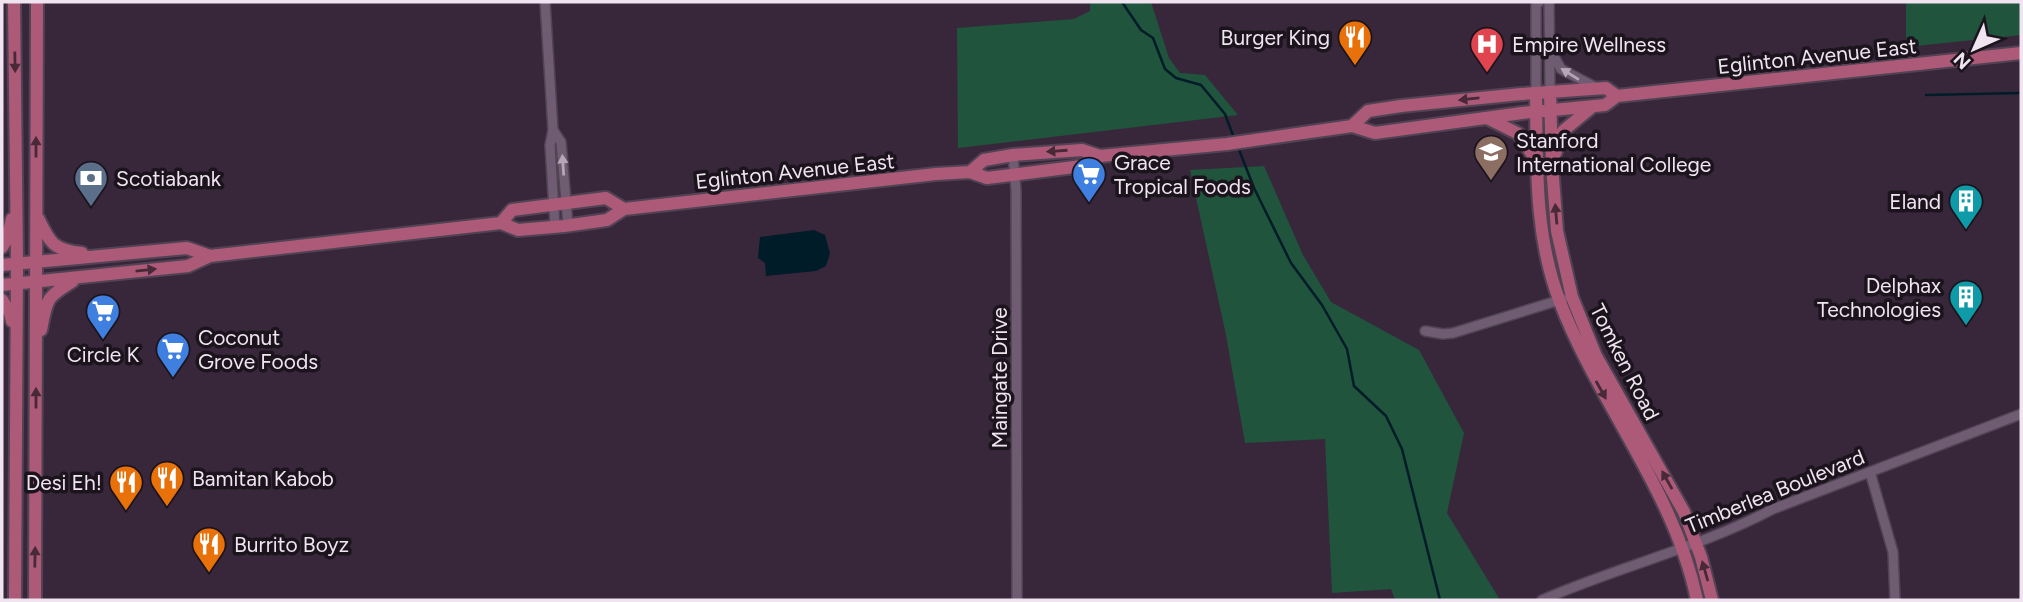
<svg xmlns="http://www.w3.org/2000/svg" width="2023" height="602" font-family="Figtree,sans-serif">
  <style>
    .green { fill: #20543c }
    .water { fill: #001c28 }
    .lines { fill: none; stroke-linecap: round; stroke-linejoin: round }
    .stream { stroke: #001c28; stroke-width: 2.5 }
    .minor-casing { stroke: #514353; stroke-width: 12 }
    .major-casing { stroke: #514353; stroke-width: 16 }
    .minor { stroke: #6f5c72; stroke-width: 9 }
    .major { stroke: #ad5a79; stroke-width: 12 }
    .oneway { fill: #472938 }
    .oneway2 { fill: #b5a7b7 }
    .labels { text-anchor: middle; dominant-baseline: central; stroke-width: 7; stroke-linejoin: round; paint-order: stroke }
    .poi-label { font-size: 21px; fill: #efe4f0; stroke: #1b141c; text-anchor: start }
    .street-label { font-size: 21px; fill: #efe4f0; stroke: #1b141c }
  </style>
  <rect width="100%" height="100%" fill="#38273b"/>
  <!-- green -->
  <path class="green" d="M1090,2H1151L1169,58L1180,73L1205,75L1238,115L958,148L957,28L1074,19L1090,11Z
    M1906,2H2021V35L1906,47Z
    M1264,166L1303,255L1331,302L1419,350L1464,433L1447,513L1500,600H1395L1391,589L1332,593L1325,439L1245,443L1226,335L1190,170Z"/>
  <!-- water -->
  <path class="water" d="M814,230L825,235L830,253L826,266L816,271L766,276L765,263L758,258L760,237Z"/>
  <g class="lines">
    <!-- stream -->
    <path class="stream" d="M1122,2L1141,30L1153,38L1165,69L1176,78L1201,85L1225,114L1234,138
      M1926,95L2021,93
      M1238,147L1254,188L1291,263L1322,305L1347,349L1354,386L1386,416L1402,449L1440,600"/>
    <!-- minor casing -->
    <g class="minor-casing">
      <path id="minor" d="M545,2L553,130L550,145L555,226
        M1549,2L1550,92
        M1552,53L1561,69L1597,88
        M1536,93V5L1539,2
        M553,130L561,142L568,225
        M1013,155L1016,190L1017,600
        M1425,331L1443,334L1453,333L1563,299
        M1870,472L1893,552L1895,600
        M1542,600C1617,567 1699,548 1773,509L2021,414"/>
    </g>
    <!-- major casing -->
    <g class="major-casing">
      <path id="major" d="M14,2L17,263L15,600
        M1550,92L1552,165L1557,231L1572,297L1596,356L1684,512L1701,557L1712,600
        M1536,93C1537,163 1534,235 1560,302C1600,406 1674,490 1697,600
        M1487,118L1519,134L1535,159
        M1352,126L1368,111L1401,106L1521,94L1606,88L1617,96
        M1555,154L1563,131L1592,107
        M970,172L984,160L1013,155L1082,150L1100,156
        M38,218C50,243 53,250 82,253
        M501,223L512,210L606,198L624,209
        M2,247L7,239L12,219
        M2,265L187,248L210,256
        M2,285L188,266L210,256L501,223L518,230L564,226L607,220L624,209L936,174L970,172L987,178L1082,166L1100,156L1227,144L1352,126L1375,133L1522,113L1605,105L1617,96L2021,53
        M2,300L10,313L12,321
        M41,330C47,298 46,298 73,281
        M35,600L37,2"/>
    </g>
    <!-- minor -->
    <use href="#minor" class="minor"/>
    <!-- major -->
    <use href="#major" class="major"/>
  </g>
  <!-- one-way arrows -->
  <defs><path id="oneway-solid" d="M-6-.8H1V-3.2L6.5 0L1 3.2V.8H-6Z" transform="scale(1.75)"/></defs>
  <g class="oneway">
    <use href="#oneway-solid" transform="translate(15 62) rotate(89)"/>
    <use href="#oneway-solid" transform="translate(1469 99) rotate(174)"/>
    <use href="#oneway-solid" transform="translate(36 147) rotate(-90)"/>
    <use href="#oneway-solid" transform="translate(1057 151) rotate(176)"/>
    <use href="#oneway-solid" transform="translate(1556 214) rotate(-95)"/>
    <use href="#oneway-solid" transform="translate(146 270) rotate(-6)"/>
    <use href="#oneway-solid" transform="translate(1601 390) rotate(61)"/>
    <use href="#oneway-solid" transform="translate(36 398) rotate(-90)"/>
    <use href="#oneway-solid" transform="translate(1667 480) rotate(-119)"/>
    <use href="#oneway-solid" transform="translate(35 557) rotate(-89)"/>
    <use href="#oneway-solid" transform="translate(1705 571) rotate(-106)"/>
  </g>
  <g class="oneway2">
    <use href="#oneway-solid" transform="translate(1570 74) rotate(-148)"/>
    <use href="#oneway-solid" transform="translate(563 165) rotate(-94)"/>
  </g>
  <!-- icons -->
  <defs>
    <g id="restaurant-pin" transform="scale(1.75)"><path d="M0 17L-7.5 6A9.5 9.5 0 1 1 7.5 6Z" fill="#e8710a" stroke="#1b141c"/><path d="M-5-6h1v4h1v-4h1v4h1v-4h1v5L-1.5 .5V6h-2V.5L-5-1ZM5-6V6H3V1.5H1.5Q1.5-4 5-6Z" fill="#fff"/></g>
    <g id="hospital-pin" transform="scale(1.75)"><path d="M0 17L-7.5 6A9.5 9.5 0 1 1 7.5 6Z" fill="#e0444e" stroke="#1b141c"/><path d="M-5-5h3v3.5h4V-5h3V5h-3V1.5h-4V5h-3Z" fill="#fff"/></g>
    <g id="university-pin" transform="scale(1.75)"><path d="M0 17L-7.5 6A9.5 9.5 0 1 1 7.5 6Z" fill="#8d6e63" stroke="#1b141c"/><path d="M0-5L7-2L0 1L-7-2ZM-4 1L0 2.5L4 1V4Q0 6-4 4Z" fill="#fff"/></g>
    <g id="supermarket-pin" transform="scale(1.75)"><path d="M0 17L-7.5 6A9.5 9.5 0 1 1 7.5 6Z" fill="#3f7fe0" stroke="#1b141c"/><path d="M-6-5.5h2.5l.6 2H6L4.5 2H-2.5L-4.4-4H-6ZM-1.5 3.2a1.3 1.3 0 1 0 .1 0ZM3 3.2a1.3 1.3 0 1 0 .1 0Z" fill="#fff"/></g>
    <g id="bank-pin" transform="scale(1.75)"><path d="M0 17L-7.5 6A9.5 9.5 0 1 1 7.5 6Z" fill="#5c6f8a" stroke="#1b141c"/><path d="M-6-4H6V4H-6ZM0-2.3a2.3 2.3 0 1 0 0 4.6a2.3 2.3 0 1 0 0-4.6Z" fill="#fff"/></g>
    <g id="building-pin" transform="scale(1.75)"><path d="M0 17L-7.5 6A9.5 9.5 0 1 1 7.5 6Z" fill="#0f9aa8" stroke="#1b141c"/><path d="M-4-6H4V6H1V3H-1V6H-4ZM-2.5-4.3h1.7v1.8h-1.7ZM.8-4.3h1.7v1.8H.8ZM-2.5-1h1.7V.8h-1.7ZM.8-1h1.7V.8H.8Z" fill="#fff"/></g>
  </defs>
  <g fill-rule="evenodd">
    <use href="#restaurant-pin" x="1355" y="37"/>
    <use href="#hospital-pin" x="1487" y="44"/>
    <use href="#university-pin" x="1491" y="152"/>
    <use href="#supermarket-pin" x="1089" y="174"/>
    <use href="#bank-pin" x="91" y="178"/>
    <use href="#building-pin" x="1966" y="201"/>
    <use href="#building-pin" x="1966" y="297"/>
    <use href="#supermarket-pin" x="103" y="311"/>
    <use href="#supermarket-pin" x="173" y="349"/>
    <use href="#restaurant-pin" x="167" y="478"/>
    <use href="#restaurant-pin" x="126" y="482"/>
    <use href="#restaurant-pin" x="209" y="544"/>
  </g>
  <g class="labels">
    <!-- poi labels -->
    <g class="poi-label">
      <text x="1330" y="37" text-anchor="end">Burger King</text>
      <text x="1512" y="44">Empire Wellness</text>
      <text x="1516" y="140">Stanford<tspan x="1516" dy="24">International College</tspan></text>
      <text x="1114" y="162">Grace<tspan x="1114" dy="24">Tropical Foods</tspan></text>
      <text x="116" y="178">Scotiabank</text>
      <text x="1941" y="201" text-anchor="end">Eland</text>
      <text x="1941" y="285" text-anchor="end">Delphax<tspan x="1941" dy="24">Technologies</tspan></text>
      <text x="198" y="337">Coconut<tspan x="198" dy="24">Grove Foods</tspan></text>
      <text x="103" y="354" text-anchor="middle">Circle K</text>
      <text x="192" y="478">Bamitan Kabob</text>
      <text x="102" y="482" text-anchor="end">Desi Eh!</text>
      <text x="234" y="544">Burrito Boyz</text>
    </g>
    <!-- street labels -->
    <g class="street-label">
      <text transform="translate(1817 56) rotate(-6)">Eglinton Avenue East</text>
      <text transform="translate(795 171) rotate(-6)">Eglinton Avenue East</text>
      <text transform="translate(1625 362) rotate(63)">Tomken Road</text>
      <text transform="translate(999 378) rotate(-90)">Maingate Drive</text>
      <text transform="translate(1775 491) rotate(-22)">Timberlea Boulevard</text>
    </g>
  </g>
  <!-- border -->
  <rect width="2023" height="602" fill="none" stroke="#efe4f0" stroke-width="7"/>
  <!-- north arrow -->
  <g transform="translate(1974 49) rotate(225)" stroke="#1b141c" stroke-width="5" paint-order="stroke">
  <path d="M0-5L12 26L0 18L-12 26Z" fill="#efe4f0"/>
  <text y="-10" font-size="19" font-weight="bold" text-anchor="middle" fill="#efe4f0">N</text>
  </g>
</svg>
